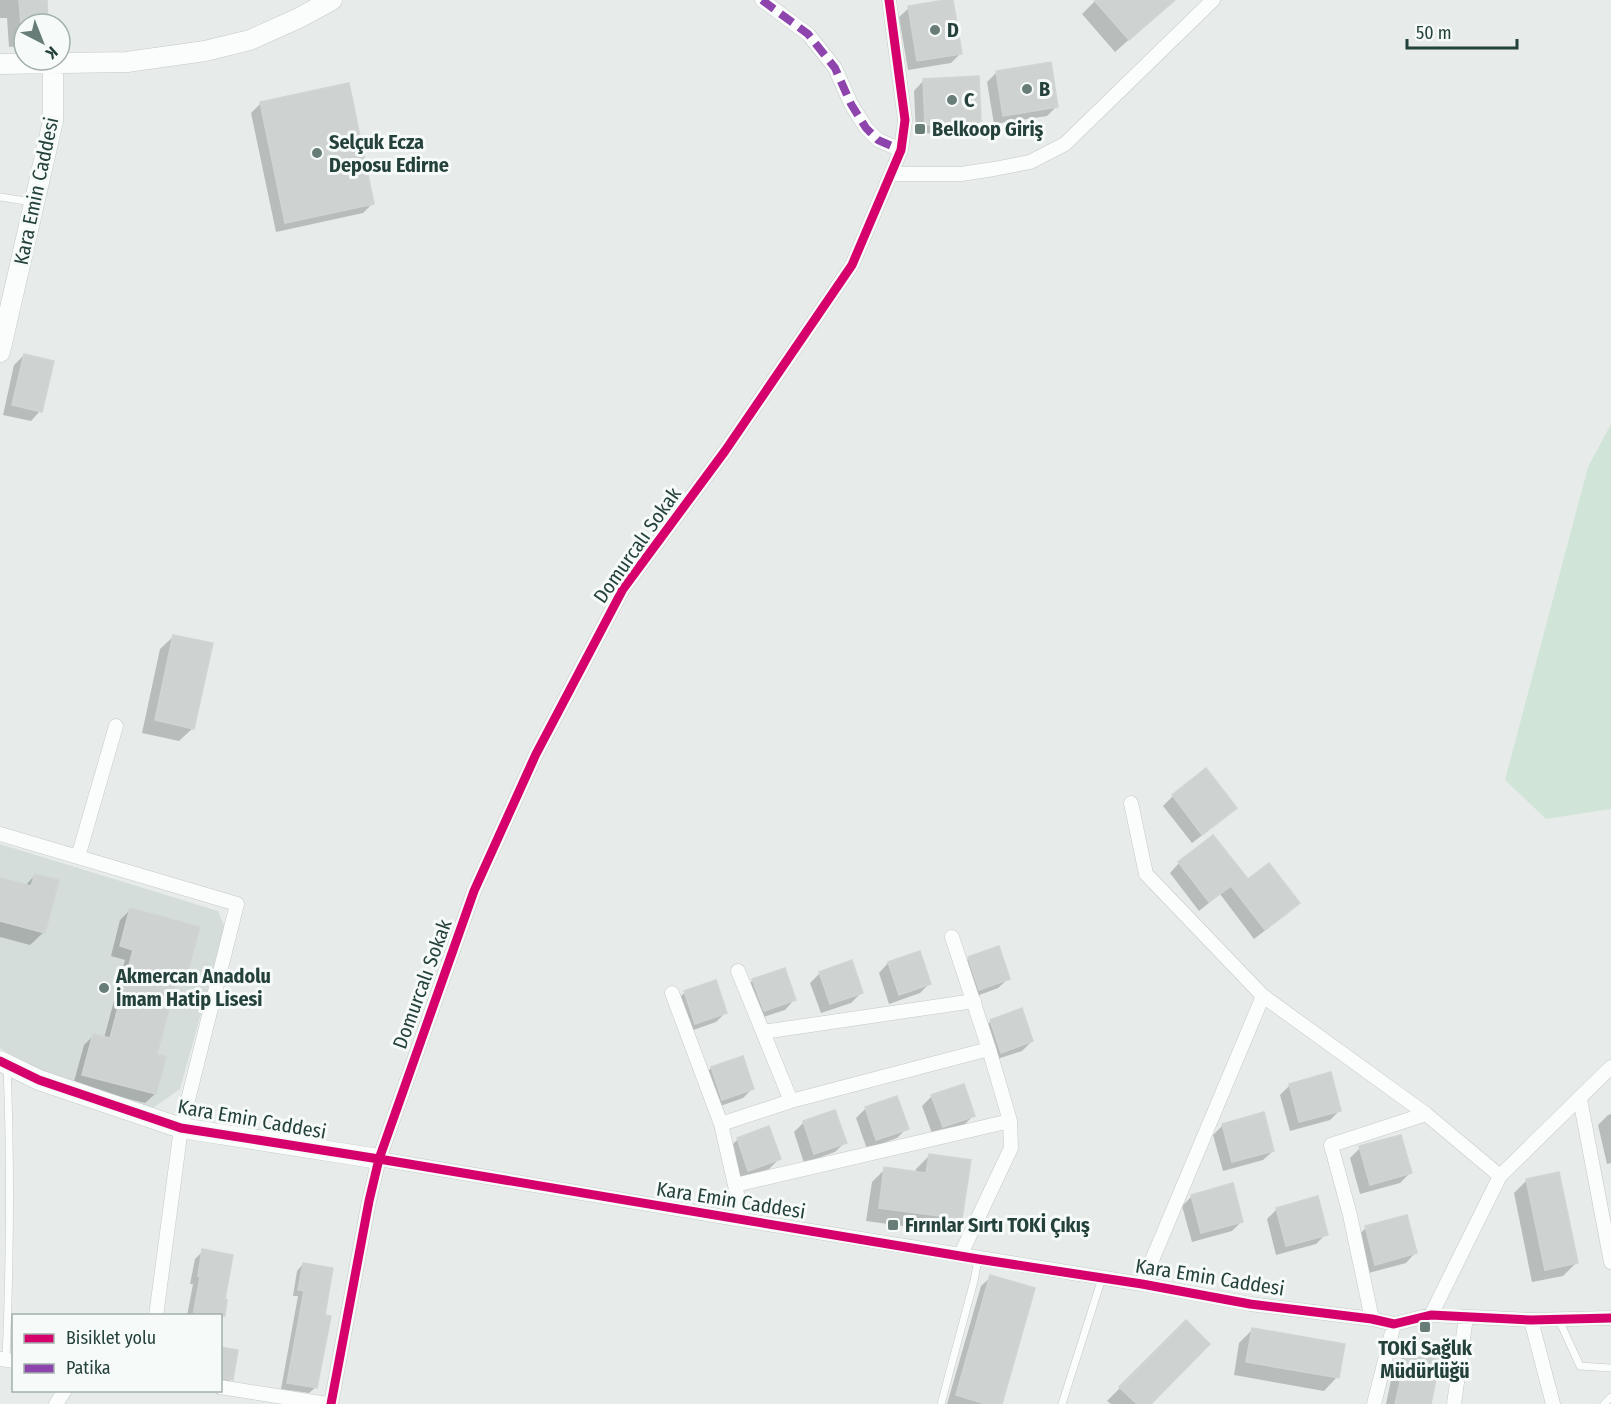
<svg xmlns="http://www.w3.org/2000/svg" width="1611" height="1404" font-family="'Fira Sans Condensed',sans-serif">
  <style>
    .built { fill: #d5ddda }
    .green { fill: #d0e5d8 }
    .shadow { fill: #0003 }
    .building { fill: #ced3d1; stroke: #d0d5d3; stroke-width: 1.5 }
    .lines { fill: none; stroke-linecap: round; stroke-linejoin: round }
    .lane-casing { stroke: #c4c9c7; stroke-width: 8 }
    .street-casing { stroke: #c4c9c7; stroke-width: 15 }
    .secondary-casing { stroke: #c2cac7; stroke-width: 21 }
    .lane { stroke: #fbfcfc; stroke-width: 7 }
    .street { stroke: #fbfcfc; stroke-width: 14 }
    .secondary { stroke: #fbfcfc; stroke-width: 20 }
    .quiet { stroke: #8e44ad; stroke-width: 8; stroke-dasharray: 15 8; stroke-linecap: butt }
    .cycleway-casing { stroke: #f6faf9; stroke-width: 13 }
    .cycleway { stroke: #d6006c; stroke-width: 9 }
    .poi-dot { fill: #687d78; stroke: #f6faf9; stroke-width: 2 }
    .labels { text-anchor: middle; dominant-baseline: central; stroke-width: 6; stroke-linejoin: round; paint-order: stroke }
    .poi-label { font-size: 20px; font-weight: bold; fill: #24413b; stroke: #f6faf9; text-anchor: start }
    .street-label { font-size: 20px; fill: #24413b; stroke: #f6faf9 }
  </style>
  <rect width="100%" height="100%" fill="#e7ecea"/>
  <!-- built -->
  <path class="built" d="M0,844L218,911L225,928L180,1089L153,1108L80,1087L28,1065L0,1048Z"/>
  <!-- green -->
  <path class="green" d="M1611,424V809L1546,819L1505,780L1588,467Z"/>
  <!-- shadow -->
  <path class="shadow" d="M0,0H45L47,24H24V46L9,47L7,18H0Z
    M1096,0H1174L1115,52L1082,14Z
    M909,8L961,53L951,63L908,70L899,17Z
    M997,72L1057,106L1047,116L994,124L987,82Z
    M923,81L980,121L970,131L916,134L914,91Z
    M261,103L372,204L363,213L276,232L251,113Z
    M24,355L40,411L31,421L3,415L14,365Z
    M174,636L193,728L179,741L142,733L160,649Z
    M1206,770L1235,808L1226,817L1192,843L1163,806L1173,796Z
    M1179,863L1247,881L1298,903L1288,913L1254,939L1220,894L1199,911L1170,873Z
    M35,875L44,932L30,945L0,937V879L25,886Z
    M130,910L186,970L177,980L155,1055V1094L145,1103L73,1085L84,1045L94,1035L104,1038L125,960L111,956L120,920Z
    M919,953L930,983L920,993L889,1004L879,973L888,963Z
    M969,958L1008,979L998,988L969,999L959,968Z
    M820,973L861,993L851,1003L821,1013L810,983Z
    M753,980L794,1000L785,1010L754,1020L743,990Z
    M715,982L726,1012L716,1022L685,1033L675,1002L684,993Z
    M991,1021L1032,1041L1022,1051L991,1061L981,1031Z
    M742,1058L753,1088L743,1098L712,1109L702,1078L711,1068Z
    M1290,1085L1340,1110L1330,1120L1290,1131L1280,1095Z
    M932,1096L973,1116L963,1126L933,1136L922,1106Z
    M866,1108L907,1128L897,1138L867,1149L856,1118Z
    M1611,1114V1163L1607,1164L1598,1125L1608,1115Z
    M804,1122L845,1142L835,1152L804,1163L794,1132Z
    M1223,1125L1273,1151L1263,1160L1223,1171L1213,1135Z
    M738,1139L779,1159L769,1169L738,1180L728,1149Z
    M1360,1148L1410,1173L1400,1183L1360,1194L1350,1158Z
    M929,1156L961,1219L948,1232L866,1221L872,1182L885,1169L915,1173L916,1169Z
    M1527,1180L1576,1263L1563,1276L1532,1282L1514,1193Z
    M1192,1196L1242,1221L1232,1231L1192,1242L1182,1206Z
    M1277,1209L1326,1234L1316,1244L1276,1255L1267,1219Z
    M1366,1228L1415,1253L1406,1263L1365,1274L1356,1237Z
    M203,1251L223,1301H226L220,1331V1316H187L193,1284H190L195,1259Z
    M303,1264L323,1317L316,1387L309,1393L281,1389L298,1296H293L297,1271Z
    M991,1277L1000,1404H947L981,1286Z
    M1186,1322L1149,1404H1111L1107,1401Z
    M1252,1330L1337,1377L1324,1391L1234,1375L1239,1343Z
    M220,1349L231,1379L223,1387H220Z
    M1407,1353L1429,1404H1386L1394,1366Z"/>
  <!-- building -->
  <path class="building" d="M19,0H47L48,24H21Z
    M945,0H953L962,54L917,61L908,6Z
    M1094,0H1175L1129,40Z
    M1051,62L1058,107L1003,116L996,71Z
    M979,76L981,121L925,125L923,79Z
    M349,83L374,204L285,223L260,102Z
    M24,354L54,361L42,412L12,405Z
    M173,635L213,643L194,729L155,720Z
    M1206,768L1237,808L1202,835L1172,795Z
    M1213,835L1248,879L1269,863L1300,903L1265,930L1231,886L1209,902L1178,862Z
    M35,874L59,880L45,933L0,921V878L31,886Z
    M130,908L200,927L188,971L180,969L157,1054L166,1057L156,1094L82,1075L93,1034L110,1038L133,950L120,946Z
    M999,946L1010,979L979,990L968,957Z
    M920,951L931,984L899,995L888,962Z
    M852,960L863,993L830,1004L819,972Z
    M785,968L796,1000L764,1011L752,979Z
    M716,980L727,1013L695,1024L684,991Z
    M1022,1008L1033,1041L1001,1053L990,1020Z
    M743,1056L754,1089L722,1100L711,1067Z
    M1331,1072L1341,1111L1299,1122L1289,1084Z
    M964,1084L975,1116L943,1127L931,1095Z
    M897,1096L909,1129L876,1140L865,1107Z
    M835,1110L847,1143L814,1154L803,1121Z
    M1264,1112L1274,1151L1232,1162L1222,1124Z
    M769,1126L781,1159L748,1171L737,1138Z
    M1401,1135L1412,1173L1370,1185L1359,1146Z
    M929,1154L971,1160L962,1219L879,1208L884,1167L926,1173Z
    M1559,1172L1578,1263L1545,1270L1526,1179Z
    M1233,1183L1243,1222L1201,1233L1191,1195Z
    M1318,1196L1328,1235L1286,1246L1276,1208Z
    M1407,1215L1417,1253L1375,1265L1365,1226Z
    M202,1249L233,1255L225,1299L227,1300L225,1316H193L200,1277L198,1276Z
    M303,1263L333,1268L325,1315L331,1316L317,1388L287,1383L304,1291L298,1290Z
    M990,1275L1035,1288L1002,1404H986L956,1395Z
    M1186,1320L1210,1344L1151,1404H1137L1119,1387Z
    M1252,1328L1345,1344L1339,1378L1246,1362Z
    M220,1347L238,1350L233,1380L220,1378Z
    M1407,1351L1440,1359L1431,1404H1395Z"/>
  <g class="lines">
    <!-- lane casing -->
    <g class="lane-casing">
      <path id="lane" d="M0,197L32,202
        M1559,1320L1580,1366L1611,1368
        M6,1360C10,1262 11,1165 7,1067
        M941,1404L974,1281L978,1259
        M1062,1404L1102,1278
        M1604,1404L1611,1397"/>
    </g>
    <!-- street casing -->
    <g class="street-casing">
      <path id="street" d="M762,0L808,34L835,68L851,104L866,128L878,140L901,150
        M891,174H961L994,169L1030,162L1065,144L1213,0
        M1131,803L1146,874L1263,996L1426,1114L1500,1176
        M0,834L237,904L181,1128L156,1316
        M78,857L116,726
        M952,937L989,1049L1010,1121L1011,1148L960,1256
        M738,971L791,1101
        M672,993L721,1124L743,1220
        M763,1032L974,1001
        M1580,1099L1611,1262
        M721,1124L791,1101L989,1049
        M379,1159L743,1220L1142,1284L1250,1304L1372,1319L1394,1324L1431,1315L1531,1320L1611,1318
        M735,1185L1010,1121
        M1142,1284L1263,996
        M1431,1315L1500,1176L1611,1067
        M1372,1319L1350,1215L1331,1145L1426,1114
        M1531,1320L1553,1404
        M0,1359L14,1361
        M220,1387L327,1404
        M56,1404L65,1390
        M331,1404L369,1201L379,1159L474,891L536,754L623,589L725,451L852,265L901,150L905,120L889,0
        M1374,1404L1394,1324
        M1454,1404L1466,1317"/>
    </g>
    <!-- secondary casing -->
    <g class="secondary-casing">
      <path id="secondary" d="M0,64L127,62L205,51L250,40L299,18L332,0
        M0,352L53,121V64
        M0,1061L39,1080L181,1128L379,1159"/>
    </g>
    <!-- lane -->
    <use href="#lane" class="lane"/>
    <!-- street -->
    <use href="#street" class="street"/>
    <!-- secondary -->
    <use href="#secondary" class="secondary"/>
    <!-- quiet -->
    <path class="quiet" d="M762,0L808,34L835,68L851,104L866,128L878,140L901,150"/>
    <!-- cycleway casing -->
    <g class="cycleway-casing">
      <path id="cycleway" d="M0,1061L39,1080L181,1128L379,1159L978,1259L1142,1284L1250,1304L1372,1319L1394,1324L1431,1315L1531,1320L1611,1318
        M331,1404L369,1201L379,1159L474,891L536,754L623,589L725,451L852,265L901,150L905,120L889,0"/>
    </g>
    <!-- cycleway -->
    <use href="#cycleway" class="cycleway"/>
  </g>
  <!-- markers -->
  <g class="poi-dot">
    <circle cx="935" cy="30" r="6"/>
    <circle cx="1027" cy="89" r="6"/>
    <circle cx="952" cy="100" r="6"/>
    <rect x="914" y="123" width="12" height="12" rx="3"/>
    <circle cx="317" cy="153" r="6"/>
    <circle cx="104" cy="988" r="6"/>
    <rect x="887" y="1219" width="12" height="12" rx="3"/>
    <rect x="1419" y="1321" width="12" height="12" rx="3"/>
  </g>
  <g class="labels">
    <!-- poi labels -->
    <g class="poi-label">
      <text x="947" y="30">D</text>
      <text x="1039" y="89">B</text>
      <text x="964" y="100">C</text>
      <text x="932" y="129">Belkoop Giriş</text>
      <text x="329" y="142">Selçuk Ecza<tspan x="329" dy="23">Deposu Edirne</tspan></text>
      <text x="116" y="976">Akmercan Anadolu<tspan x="116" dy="23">İmam Hatip Lisesi</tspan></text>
      <text x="905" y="1225">Fırınlar Sırtı TOKİ Çıkış</text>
      <text x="1425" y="1348" text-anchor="middle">TOKİ Sağlık<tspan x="1425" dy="23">Müdürlüğü</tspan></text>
    </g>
    <!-- street labels -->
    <g class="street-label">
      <text transform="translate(36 191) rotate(-78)">Kara Emin Caddesi</text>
      <text transform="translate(637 545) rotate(-55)">Domurcalı Sokak</text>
      <text transform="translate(422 984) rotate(-70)">Domurcalı Sokak</text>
      <text transform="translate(252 1119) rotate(10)">Kara Emin Caddesi</text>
      <text transform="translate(731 1200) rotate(9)">Kara Emin Caddesi</text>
      <text transform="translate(1210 1277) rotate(9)">Kara Emin Caddesi</text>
    </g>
  </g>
  <!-- legend -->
  <rect x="12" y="1314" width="210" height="78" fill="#f6faf9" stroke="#a2b0ad" stroke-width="1.5"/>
  <rect x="24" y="1334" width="30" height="9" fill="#d6006c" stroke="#a2b0ad" stroke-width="1.5"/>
  <text x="66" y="1344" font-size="18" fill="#24413b">Bisiklet yolu</text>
  <rect x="24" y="1364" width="30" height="9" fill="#8e44ad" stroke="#a2b0ad" stroke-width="1.5"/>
  <text x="66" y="1374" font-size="18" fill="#24413b">Patika</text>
  <!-- north arrow -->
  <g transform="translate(42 42) rotate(138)"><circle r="28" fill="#f6faf9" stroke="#a2b0ad" stroke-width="1.5"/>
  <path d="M0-4.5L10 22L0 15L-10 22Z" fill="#687d78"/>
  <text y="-9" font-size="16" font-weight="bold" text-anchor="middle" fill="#24413b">K</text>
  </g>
  <!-- scale -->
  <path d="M1407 39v9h110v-9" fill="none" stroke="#24413b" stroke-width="3"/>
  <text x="1416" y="39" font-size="18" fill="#24413b" stroke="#f6faf9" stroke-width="4.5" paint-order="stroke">50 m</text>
</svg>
